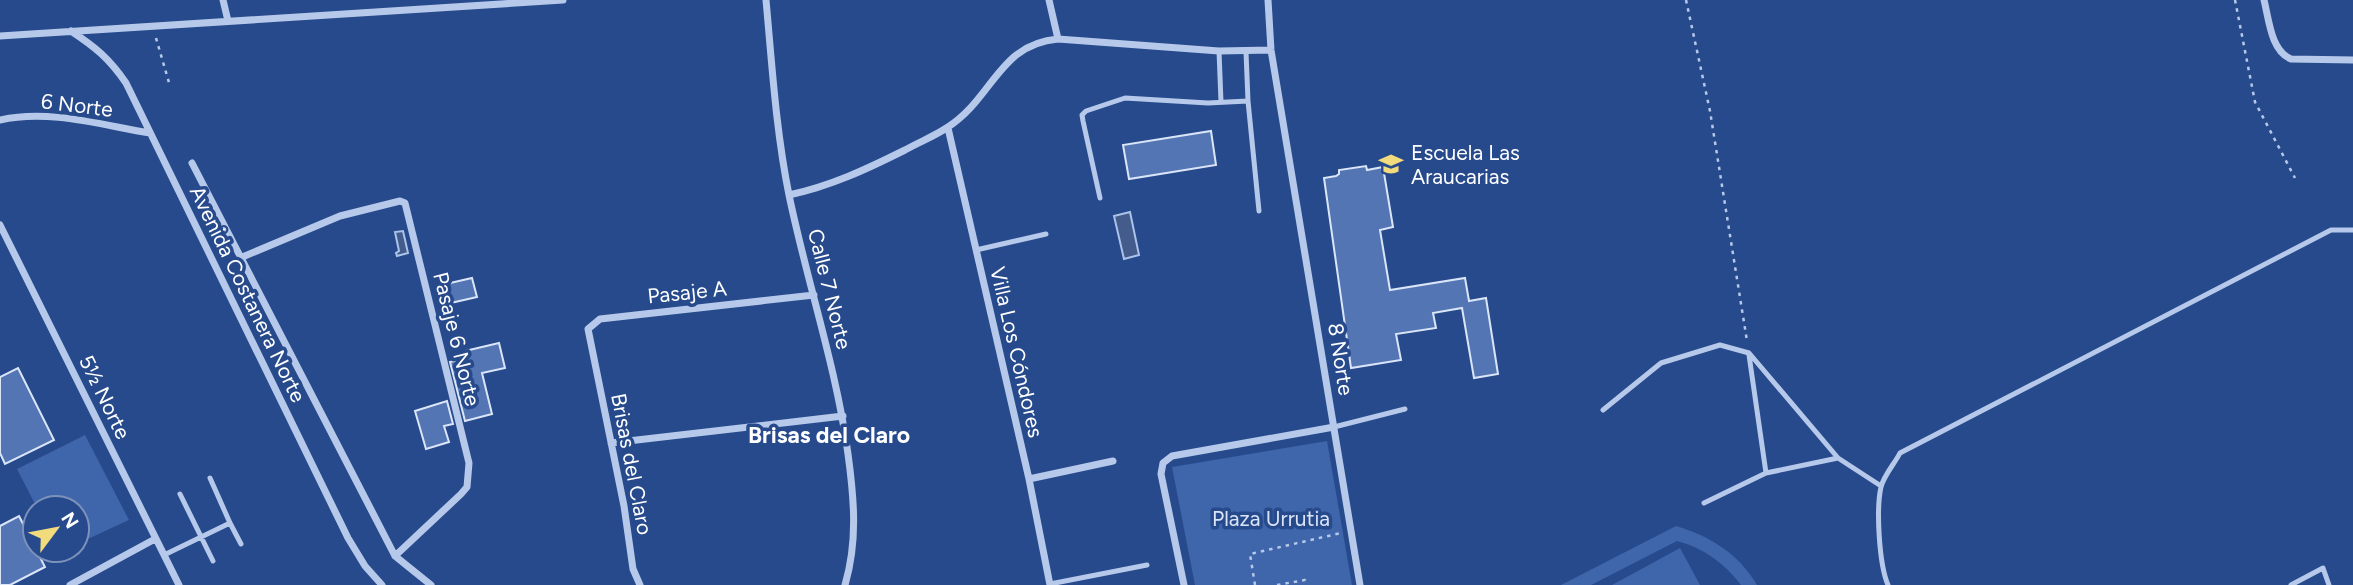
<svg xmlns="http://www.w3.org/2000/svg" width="2353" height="585" font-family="Figtree,sans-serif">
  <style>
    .green { fill: #3f65aa }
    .water { fill: #445c8c; stroke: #abc2ea; stroke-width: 2 }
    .building { fill: #5475b4; stroke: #dae5f8; stroke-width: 2 }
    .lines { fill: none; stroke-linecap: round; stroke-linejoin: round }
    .path { stroke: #b6c9ea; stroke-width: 2.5; stroke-dasharray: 3.5 5; stroke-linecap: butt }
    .service { stroke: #b6c9ea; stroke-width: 5 }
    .minor { stroke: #b6c9ea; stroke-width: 7 }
    .labels { text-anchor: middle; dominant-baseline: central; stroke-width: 7; stroke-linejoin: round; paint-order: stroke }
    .street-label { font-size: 21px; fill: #fff; stroke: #274a8c }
    .poi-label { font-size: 21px; fill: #fff; stroke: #274a8c; text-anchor: start }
    .park-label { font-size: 21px; fill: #dae5f8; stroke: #274a8c }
    .neighbourhood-label { font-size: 23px; font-weight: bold; fill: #fff; stroke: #274a8c }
  </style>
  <rect width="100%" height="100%" fill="#274a8c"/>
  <!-- green -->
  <path class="green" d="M85,435L129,520L77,544V508H37L17,469Z
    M1327,441L1352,585H1195L1172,467Z
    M1676,526C1710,536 1739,554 1757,585H1741C1724,563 1704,548 1677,541L1591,585H1561Z
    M1680,548L1700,585H1612Z"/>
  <!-- water -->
  <path class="water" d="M1130,212L1139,255L1124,259L1114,216Z
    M403,231L408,253L397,256L396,253L399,251L395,232Z"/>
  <!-- building -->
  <path class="building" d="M1211,131L1216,165L1129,179L1123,145Z
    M1366,166L1367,170L1383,167L1393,227L1380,230L1390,290L1465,278L1469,301L1486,298L1498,374L1474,378L1462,308L1433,313L1436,328L1396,334L1401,360L1351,368L1324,178L1336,176L1339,174V170Z
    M472,278L477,297L442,305L437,286Z
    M499,343L505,368L482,373L492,414L465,421L450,362L467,358L465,351Z
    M18,368L54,440L5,464L0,453V377Z
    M447,401L453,424L444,426L449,442L426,449L415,411Z
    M19,516L45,567L10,585H0V526Z"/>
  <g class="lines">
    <!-- path -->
    <path class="path" d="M1686,0L1710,111L1747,341
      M2235,0L2255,102L2295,178
      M156,38L170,86
      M1255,585L1250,554L1341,533
      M1277,585L1305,580L1306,585"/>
    <!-- service -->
    <path class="service" d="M1219,51L1221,102
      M1246,52L1248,101L1259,211
      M1100,198L1083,121L1082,115L1086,111L1125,98L1208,103L1248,101
      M976,250L1046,234
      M1749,355L1766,473
      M1603,410L1661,363L1720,345L1749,353L1838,458L1881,486
      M1334,427L1405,409
      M180,494L213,561
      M1704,503L1766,473L1838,458
      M230,523L241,544
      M164,555L230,523L210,478
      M1050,584L1147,565
      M1888,585C1879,564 1876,509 1881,487C1884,475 1895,463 1900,453L2331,230H2353
      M2291,585L2323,568L2329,585"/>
    <!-- minor -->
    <path class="minor" d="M223,0L228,21
      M766,0C772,65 776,131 789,195C807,282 836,366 848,454C854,498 858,541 845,585
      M1049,0L1058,39
      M1268,0L1271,50L1360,585
      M2264,0C2269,20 2271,51 2291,59L2353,60
      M71,31C95,47 109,58 126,83L348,538L365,566L382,585
      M0,36L563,0
      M0,120C49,109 101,125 150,133
      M948,128L1029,479L1050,585
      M192,163L395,556L431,585
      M789,195C831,186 867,169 905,150C919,142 935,136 948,127C993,98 999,44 1058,39L1219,51L1271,50
      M0,225L179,585
      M240,258L340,216L400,201L405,203L469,463L467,487L461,494L395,556
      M611,443L843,416
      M1029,479L1113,461
      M70,585L155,539
      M640,585L633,569L624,506L588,329L600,319L814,295
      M1184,585L1161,474L1163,463L1172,456L1334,427"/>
  </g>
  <!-- icons -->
  <defs>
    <g id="school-bare" transform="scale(1.89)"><path d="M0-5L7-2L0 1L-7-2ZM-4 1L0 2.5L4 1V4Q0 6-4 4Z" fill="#f2db7c" stroke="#274a8c" stroke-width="2.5" paint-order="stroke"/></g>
  </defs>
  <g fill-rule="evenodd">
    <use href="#school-bare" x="1391" y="164"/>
  </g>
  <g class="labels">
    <!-- street labels -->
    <g class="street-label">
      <text transform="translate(77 105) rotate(7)">6 Norte</text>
      <text transform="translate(830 289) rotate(76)">Calle 7 Norte</text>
      <text transform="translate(687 292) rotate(-6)">Pasaje A</text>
      <text transform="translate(248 294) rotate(64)">Avenida Costanera Norte</text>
      <text transform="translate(457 339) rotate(76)">Pasaje 6 Norte</text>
      <text transform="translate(1017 352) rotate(77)">Villa Los Cóndores</text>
      <text transform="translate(1341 359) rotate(81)">8 Norte</text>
      <text transform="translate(105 397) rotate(64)">5½ Norte</text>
      <text transform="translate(632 464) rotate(79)">Brisas del Claro</text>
    </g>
    <!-- poi labels -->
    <g class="poi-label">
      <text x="1411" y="152">Escuela Las<tspan x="1411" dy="24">Araucarias</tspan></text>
    </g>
    <!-- park labels -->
    <g class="park-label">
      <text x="1271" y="518">Plaza Urrutia</text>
    </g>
    <!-- neighbourhood labels -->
    <g class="neighbourhood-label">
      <text x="829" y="435">Brisas del Claro</text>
    </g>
  </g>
  <!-- north arrow -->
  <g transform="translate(56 529) rotate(58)"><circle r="33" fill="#274a8c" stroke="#7d92ba" stroke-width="2"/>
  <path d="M0-5L12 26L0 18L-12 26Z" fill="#f2db7c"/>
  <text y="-10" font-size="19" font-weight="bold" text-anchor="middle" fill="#ffffff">N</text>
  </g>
</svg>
